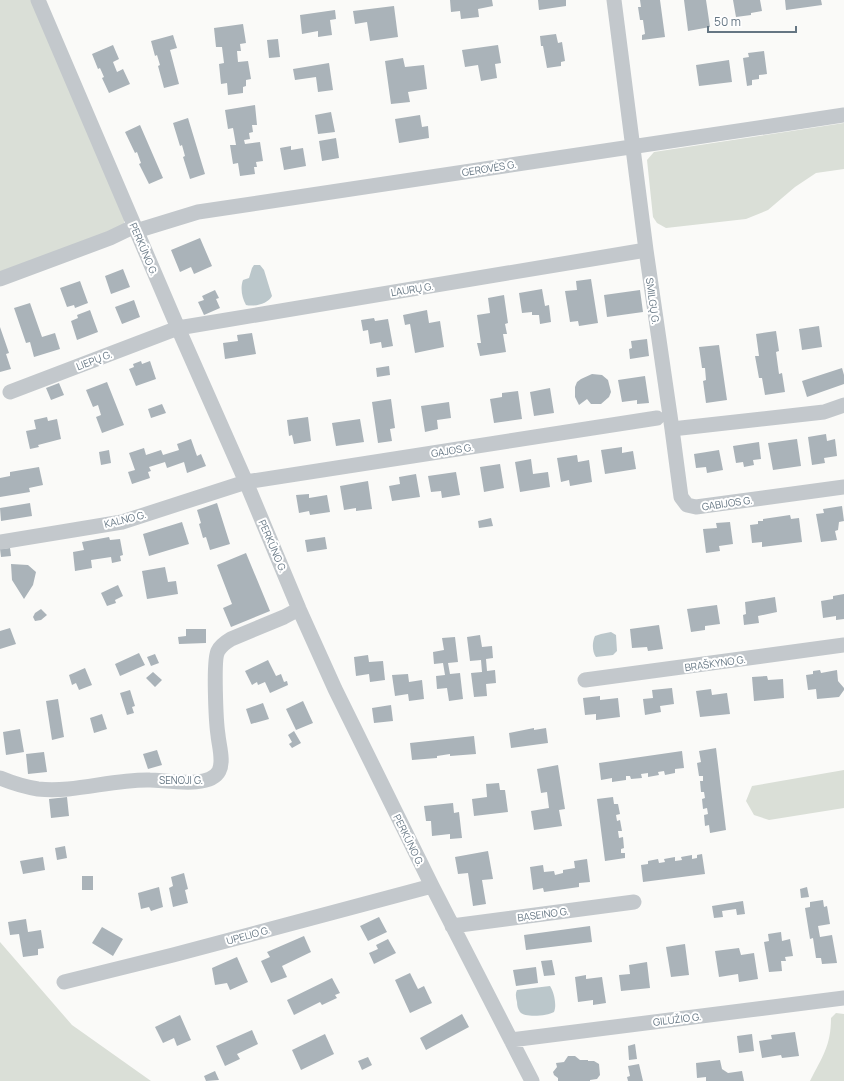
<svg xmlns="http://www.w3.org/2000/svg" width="844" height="1081" font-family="Manrope,sans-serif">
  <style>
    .green { fill: #dadfd7 }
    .water { fill: #bbc7cb }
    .building { fill: #aab3b9 }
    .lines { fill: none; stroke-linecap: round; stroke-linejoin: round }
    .minor { stroke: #c3c8cc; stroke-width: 15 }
    .labels { text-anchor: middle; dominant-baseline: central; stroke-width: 4; stroke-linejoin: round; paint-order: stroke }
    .street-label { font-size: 10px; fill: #657683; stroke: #fff }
  </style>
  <rect width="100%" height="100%" fill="#fafaf8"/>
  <!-- green -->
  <path class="green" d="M0,0H32L124,216V227L0,276Z
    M844,123V169L816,173L795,187L768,210L746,219L666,228L657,223L653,217L647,160L654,152Z
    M844,770V808L769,820L754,815L746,801L752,786Z
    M0,942L72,1025L151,1081H0Z
    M836,1013L844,1014V1081H810C822,1057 831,1046 831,1018Z"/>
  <!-- water -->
  <path class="water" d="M254,265H260L264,270L272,296C268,304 254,307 246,305C242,298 240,288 243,280L249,278L252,268Z
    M611,632L616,635L617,651L613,655L596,657C592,652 592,642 595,636L601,634Z
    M550,986C554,992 557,1005 554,1012C547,1016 525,1018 520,1012C518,1009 517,1006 517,1002C516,998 515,994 517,990Z"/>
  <!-- building -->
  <path class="building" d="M450,0H492L493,6L478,9L479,17L461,19L460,11L451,12Z
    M538,0H566V6L539,10Z
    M640,0H660L665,37L642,40V35L645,34L643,20H640L638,7H641Z
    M684,0H706L710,27L688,31Z
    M733,0H760L762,11L751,13V15L736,17Z
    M785,0H821L822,5L786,10Z
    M394,6L398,37L370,41L367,22L355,24L353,11Z
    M335,10L336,19L330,20L332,35L318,37V31L302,34L300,15Z
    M243,24L246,43L240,44L241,51H237L238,62L248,61L251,79L246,80V86L243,87V93L228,95L227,83L221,84L219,64L224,63L222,47H216L214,28Z
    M556,34L558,43L562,42L565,61L561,62V66L547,68L543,46H541L540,36Z
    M173,35L177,48L170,50L179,84L164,88L158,66L160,65L157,55L155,56L151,41Z
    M278,39L280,57L269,58L267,40Z
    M113,45L119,59L113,62L117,72L123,69L130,84L109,93L102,78L104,77L100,68L98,69L92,54Z
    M498,45L501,63L495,64L497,78L481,81L478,65L465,67L462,50Z
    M764,51L767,74L759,75V79L752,80V85L747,86L743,58L749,57L748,53Z
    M403,58L405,67L424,65L427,89L408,92L410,102L391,104L385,61Z
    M729,60L732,82L699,86L696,65Z
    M329,63L333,90L318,92L316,77L295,80L293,69Z
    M255,105L257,125H252L253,132L249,133L250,139L244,140L245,144L260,142L263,161L256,162L257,167H254L255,174L240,176L238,163L233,164L230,145H236L233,128L228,129L225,110Z
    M331,112L335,132L318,134L315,115Z
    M420,115L422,127L428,126L429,138L399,143L395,119Z
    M188,118L205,174L190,179L183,157L185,156L182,145L180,146L173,123Z
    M140,125L163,178L149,184L139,164L141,163L137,152L135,153L125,132Z
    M336,138L339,158L322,161L319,141Z
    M291,146V150L303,148L306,166L284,170L280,148Z
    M200,238L212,266L194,274L191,267L180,272L171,250Z
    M123,269L130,287L111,294L105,276Z
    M591,279L598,323L579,326L578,321L570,322L565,291L577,290L576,281Z
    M80,281L88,303L75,308L74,305L67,307L60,288Z
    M542,289L545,306L549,305L551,322L540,324L539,315H532V312L522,313L519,293Z
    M215,290L219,298L216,299L220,308L204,315L198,302L204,300L202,296Z
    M640,290L643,312L607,317L604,295Z
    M504,295L508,323L505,324L507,334H503L506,352L480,356L477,343H481L477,315L490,313L488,298Z
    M134,300L140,317L122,324L115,307Z
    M30,303L42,337L55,333L60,349L34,357L30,342L26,343L14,308Z
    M90,310L98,332L77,340L71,321L78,318L77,315Z
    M427,310L429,323L440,321L444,347L415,353L410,324L405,325L403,315Z
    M374,318L375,321L388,319L393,346L382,348L381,342L370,344L368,330L363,331L361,320Z
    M819,326L822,347L802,350L799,329Z
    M0,327L9,353L6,354L11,369L0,372Z
    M776,331L779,351L776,352L779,374L782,373L785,392L765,395L762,378H759L755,356H759L756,334Z
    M252,333L256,354L225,359L223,343L238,341L237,335Z
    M647,339L649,356L630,359L629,349L632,348L631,341Z
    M719,345L727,400L706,403L703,381L706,380L705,368H702L699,347Z
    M141,361L142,364L150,361L156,379L136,386L129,369L134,367L133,364Z
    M389,366L390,375L377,377L376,368Z
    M842,368L844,375V384L807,397L802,381Z
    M592,374L602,375L608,380L611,392L609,397L601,404H591L587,399L579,405L575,397V387L577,382L581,379Z
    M645,376L649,403L637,404V400L622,402L618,380Z
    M107,382L124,425L102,433L96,417L101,415L98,405L93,407L86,390Z
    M59,383L64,395L51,400L46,388Z
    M550,388L554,413L534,416L530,392Z
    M518,391L522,419L494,423L490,399L502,397V393Z
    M391,399L395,428L390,429L392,441L378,443L372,402Z
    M449,402L451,418L437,420L438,429L425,432L421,406Z
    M162,404L166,413L151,418L148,409Z
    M47,417L48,421L57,419L61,439L38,445L39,447L30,449L26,431L36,429L34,420Z
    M308,417L311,441L294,444L292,435L289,436L287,420Z
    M360,419L364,442L336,446L332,423Z
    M826,434L827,441L835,439L837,456L824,458L825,463L812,465L808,437Z
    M191,439L197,456L201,454L206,466L187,473L184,462L167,468L165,462L149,467L151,471L148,472L150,478L132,484L128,472L135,470L129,453L144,448L146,455L161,450L163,455L179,450L177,444Z
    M797,439L801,466L773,470L768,443Z
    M759,442L761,459L753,460L754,465L744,467L743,462L736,463L733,446Z
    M622,447V453L633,451L636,469L605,474L601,450Z
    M109,450L111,463L101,465L99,452Z
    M719,450L723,470L707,473L706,467L696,468L694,454Z
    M577,455L578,462L589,460L592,482L570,486L569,480L561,482L557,458Z
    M531,459L533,474L548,472L550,487L520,492L515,462Z
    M500,464L504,488L484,492L480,467Z
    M39,467L43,485L29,488L30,492L0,497V478L10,476V472Z
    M456,472L460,495L442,498L441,491L431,492L428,476Z
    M416,474L420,497L392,501L389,486L400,484L399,477Z
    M368,481L372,509L356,511V508L344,510L340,486Z
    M309,494V498L327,495L330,512L310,515L309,511L299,513L296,495Z
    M30,503L32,516L1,521L0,508Z
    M217,503L230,544L210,550L206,537L203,538L199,524L201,523L197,510Z
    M842,506L844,521L839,522L838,530L835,531L837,540L821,542L816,514L824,513L823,509Z
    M790,515L791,519L799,518L802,542L762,547V542L752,543L750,525L758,524V521H763V519Z
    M491,518L493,526L479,528L478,521Z
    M182,522L189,544L149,556L143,534Z
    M730,522L733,544L719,546L720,551L706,553L703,529L717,528L716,523Z
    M109,537L110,540L120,539L123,555L120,556L121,561L112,563L111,557L91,560L92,568L75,571L73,552L84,550L82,542Z
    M325,537L327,549L307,552L305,540Z
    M10,548L11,556L1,557L0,549Z
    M246,553L270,611L231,627L223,608L232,604L217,565Z
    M11,564L28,565L36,572L33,585L24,599L12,580Z
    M165,567L168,582L176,581L178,594L147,599L142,571Z
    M118,585L123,596L115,600L116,603L107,606L101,593Z
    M844,594V619L836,620V616L823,618L821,601L833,599V596Z
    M775,597L777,612L758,616L759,623L744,625L743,615L746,614L745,602Z
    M717,605L720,624L705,626V630L691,632L687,609Z
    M41,609L47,615L41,620L35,621L33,617L35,613Z
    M659,625L663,649L648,651L647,647L632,648L630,629Z
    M10,628L16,644L0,649V631Z
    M186,629H206V643L179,644L178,637L186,636Z
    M480,635L482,647L492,646L493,658L486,659L487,671L495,670L496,683L486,684L487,696L474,697L471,673L482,672L481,660L470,661L467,637Z
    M455,637L458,662L448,663L450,674L460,673L463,699L449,701L447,688L437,689L436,676L445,675L443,663L434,664L433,652L444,650L442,638Z
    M139,653L145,665L120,676L115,664Z
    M155,654L159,663L151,666L147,657Z
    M368,655L369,662L383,661L385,680L370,682L369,674L356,676L354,657Z
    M268,660L276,676L281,674L284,682L287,681L288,685L270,693L265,682L258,685L257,682L252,685L245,671Z
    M85,668L92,685L79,690L76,683L72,685L69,675Z
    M820,670L821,673L837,670L838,681L844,688V690L839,697L817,699L816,689L808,690L806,675L813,674V671Z
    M153,672L162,680L155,687L146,678Z
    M408,674L409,682L422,680L424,699L409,701L408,694L395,696L392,675Z
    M767,676L768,680L783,679L784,698L754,701L752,677Z
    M672,688L674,704L660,706L661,712L645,715L643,699L653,698L652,690Z
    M711,689L712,695L727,693L730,714L700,717L696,691Z
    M130,690L135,706L132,707L134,713L127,715L120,693Z
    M600,696V700L618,698L620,717L596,720V714L585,715L583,698Z
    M58,699L64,737L52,740L46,701Z
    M303,701L313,723L296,730L286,709Z
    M263,703L269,719L251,724L246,709Z
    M391,705L393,721L374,723L372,708Z
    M102,714L107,729L94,733L90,718Z
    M534,728V730L546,728L548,743L511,748L509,733Z
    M20,729L24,752L6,755L3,732Z
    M294,731L301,743L292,748L289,744L292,742L288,735Z
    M474,736L476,754L450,756V754L437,756V758L412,760L410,743Z
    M716,748L726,830L710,833L709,825L705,826L704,815L708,814L707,808L703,809L702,799L705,798L704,792H701L700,781H703V776H699L697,763L701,762L699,751Z
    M157,750L162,765L148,769L143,754Z
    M682,751L684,768L675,769V773L665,775L664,771L658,772L659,775L648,777V773L641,774L642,778L631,779L630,776H626V780L612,782V778L601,780L599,763Z
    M44,752L47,772L28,774L26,754Z
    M558,765L565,809L559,810L562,826L534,830L531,811L549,808L547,792L541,793L537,769Z
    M499,783L500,790H505L508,812L474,816L472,799L487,797L486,784Z
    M67,797L69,816L51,818L49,799Z
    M613,797L614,804H618L620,814L616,815L617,821L620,820L622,831H618L619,838L623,837L624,848L621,849V853H625V858L605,861L597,799Z
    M453,803L454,813L459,812L462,838L450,839V834L432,836L431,821H426L424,806Z
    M65,846L67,858L57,860L55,848Z
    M488,851L493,879L482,880L486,904L473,906L468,873L458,874L455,857Z
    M702,854L705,874L643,882L641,865L648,864V861L658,859L659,863L665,862L664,859L675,857V861L682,860L681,857L692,855V859L697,858V855Z
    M43,857L45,870L23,874L20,861Z
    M587,859L590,882L579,883V887L544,892L543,888L533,890L530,867L543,865L544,872L554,871L555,875L563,873V870L575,868L574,861Z
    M184,873L188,889L185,890L188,903L173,907L169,888L173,886L171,877Z
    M82,876H93V890H82Z
    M159,887L163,907L151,911L149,907L141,909L138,893Z
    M807,887L809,897L801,898L800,889Z
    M823,900L824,907L827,906L830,924L818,926L820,937L832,935L837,963L822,964L821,958H816L813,938L810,939L805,908L810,907V902Z
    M743,901L745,914L737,915L736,909L722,911L723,917L714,918L712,906Z
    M379,917L387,932L368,941L360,926Z
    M26,919L28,932L41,930L44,948L38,949V955L23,957L19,934L10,935L8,922Z
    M590,926L592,942L526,950L524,935Z
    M102,927L123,939L113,956L92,943Z
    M781,932L782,941L790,939L793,956L785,957L786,961H781L782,971L769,972L764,942L769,941L768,934Z
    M304,936L311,952L282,966L287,977L271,983L261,961L270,957L267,952Z
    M388,939L396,953L374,964L369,953L378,949L376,945Z
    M685,944L689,975L671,977L666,947Z
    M739,948L741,955L754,953L758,979L739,982L738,974L719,977L715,951Z
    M237,957L248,982L230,990L227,983L215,985L212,968Z
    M552,960L555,975L544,976L541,961Z
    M647,962L650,988L621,991L619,975L630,974L629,965Z
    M536,967L538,983L516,986L513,970Z
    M410,973L418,989L424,986L432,1003L410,1013L395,980Z
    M586,975V979L602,977L606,1003L593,1005V1000L578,1002L575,977Z
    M332,978L340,993L335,995L337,998L322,1005L320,1002L294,1015L287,1000Z
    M462,1014L469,1027L426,1050L420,1038Z
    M180,1015L191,1040L177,1046L174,1038L163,1043L155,1027Z
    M252,1030L258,1044L237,1054L240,1059L225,1066L216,1046Z
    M795,1032L799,1056L782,1058L781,1055L762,1058L759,1041L772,1039L771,1035Z
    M325,1034L334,1054L301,1070L292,1050Z
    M752,1034L754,1051L739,1053L737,1036Z
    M635,1044L637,1059L629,1060L628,1046Z
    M568,1056H575L580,1060H588V1061H594L599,1064L600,1075L597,1079L590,1080V1081H558V1078L554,1075L553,1072L557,1067L556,1063L564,1062Z
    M368,1057L372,1065L362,1070L358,1061Z
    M720,1060L722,1069L728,1073L742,1071L744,1081H706V1077L697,1078L696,1063Z
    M639,1064L643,1081H628L627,1077L630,1076L628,1066Z
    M215,1071L219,1080L206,1081L204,1076Z"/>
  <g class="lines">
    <!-- minor -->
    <path class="minor" d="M38,0L178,328L246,482L299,609L335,689L432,886L532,1081
      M614,0L646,250L672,429L824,412L844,405
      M136,231L198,212L844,115
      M0,279L110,238L135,226
      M10,392L178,328L646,250
      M672,429L681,497L687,505L696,507L844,487
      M0,542L122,522L246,482L657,418
      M585,680L844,645
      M0,778C12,783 25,787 38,789C75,793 112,779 150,780C166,780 210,789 219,771C224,761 219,746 218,735C216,722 213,659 218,651C221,645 226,642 231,639L284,617L299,609
      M452,926L634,902
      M64,982L173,955L432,886
      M511,1040L844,998"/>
  </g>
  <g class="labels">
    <!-- street labels -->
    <g class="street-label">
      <text transform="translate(489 168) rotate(-9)">GEROVĖS G.</text>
      <text transform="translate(144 249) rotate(67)">PERKŪNO G.</text>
      <text transform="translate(412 289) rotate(-9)">LAURŲ G.</text>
      <text transform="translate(653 301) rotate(82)">SMILGŲ G.</text>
      <text transform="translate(94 360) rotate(-21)">LIEPŲ G.</text>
      <text transform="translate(452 450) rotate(-9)">GAJOS G.</text>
      <text transform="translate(727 503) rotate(-8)">GABIJOS G.</text>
      <text transform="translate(125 519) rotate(-14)">KALNO G.</text>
      <text transform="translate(273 546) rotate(67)">PERKŪNO G.</text>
      <text transform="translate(715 663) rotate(-8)">BRAŠKYNO G.</text>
      <text x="181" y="780">SENOJI G.</text>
      <text transform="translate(409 840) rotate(64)">PERKŪNO G.</text>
      <text transform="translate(543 914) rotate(-8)">BASEINO G.</text>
      <text transform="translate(248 935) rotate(-15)">UPELIO G.</text>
      <text transform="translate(677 1019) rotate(-7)">GILUŽIO G.</text>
    </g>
  </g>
  <!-- scale -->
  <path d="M708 26v6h88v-6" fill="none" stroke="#657683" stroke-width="2"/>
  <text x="714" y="26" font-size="12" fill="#657683" stroke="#ffffff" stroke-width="3" paint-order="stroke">50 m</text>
</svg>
